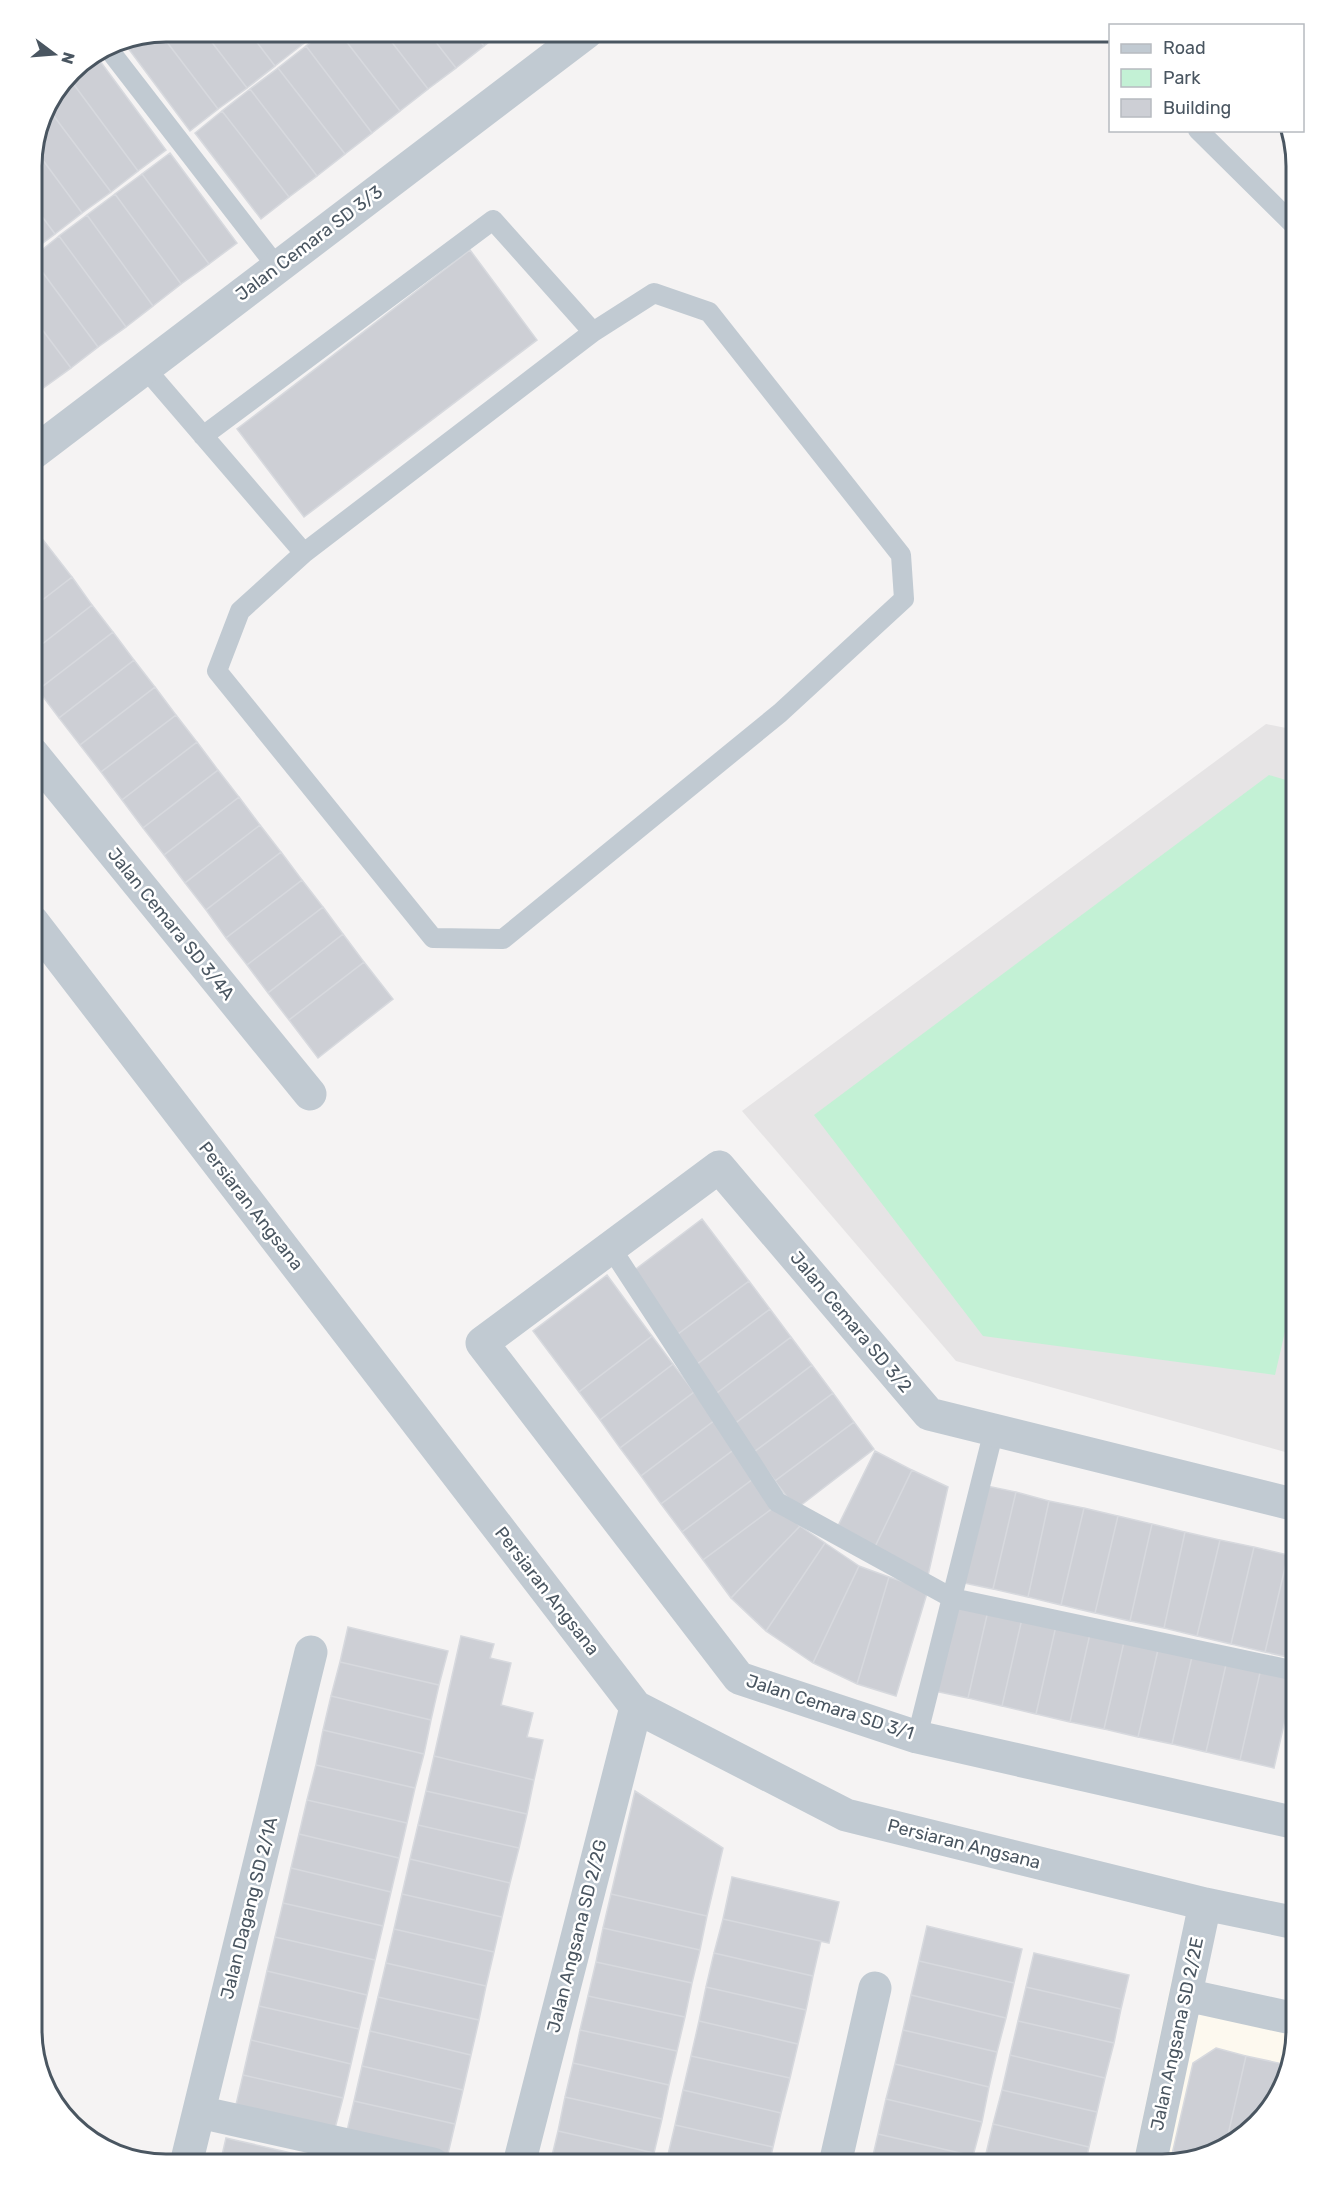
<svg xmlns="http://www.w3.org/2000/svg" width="1328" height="2196" font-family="Rubik,sans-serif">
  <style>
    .commercial { fill: #fdf9ef }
    .education { fill: #e6e4e5 }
    .green { fill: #c3f1d5 }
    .building { fill: #cdcfd5; stroke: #d7d9de; stroke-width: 1.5 }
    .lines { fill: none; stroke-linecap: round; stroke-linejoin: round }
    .service { stroke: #c1cad2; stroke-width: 20 }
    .minor { stroke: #c1cad2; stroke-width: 33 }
    .labels { text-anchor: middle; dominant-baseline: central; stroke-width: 5; stroke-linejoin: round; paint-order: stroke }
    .street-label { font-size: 18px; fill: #4a5661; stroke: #fff }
    .rim { fill: none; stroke: #4a5661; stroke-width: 3 }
  </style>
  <rect width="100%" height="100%" fill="#f5f3f3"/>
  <!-- commercial -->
  <path class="commercial" d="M1172,1978L1296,2006V2030L1274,2104L1222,2150L1162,2164H1133Z"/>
  <!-- education -->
  <path class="education" d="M1266,724L1296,730V1455L956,1361L742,1111Z"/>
  <!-- green -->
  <path class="green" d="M1269,775L1296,783V1284L1275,1375L983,1336L814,1115Z"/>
  <!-- building -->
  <path class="building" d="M166,32H204L247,88L218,109L160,33Z
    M204,32H249L275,66L247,88Z
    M249,32H293L303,44L275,66Z
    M293,32H319L303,44Z
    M324,32H339L400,111L372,133L306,46Z
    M339,32H384L428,89L400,111Z
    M384,32H428L456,68L428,89Z
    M428,32H473L484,46L456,68Z
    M473,32H502L484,46Z
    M160,33L218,109L190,131L122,40Z
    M306,46L372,133L345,154L278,68Z
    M100,61L166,150L138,171L72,82Z
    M278,68L345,154L317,176L250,89Z
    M72,82L138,171L111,192L47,107L55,95Z
    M250,89L317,176L289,197L222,111Z
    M47,107L111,192L82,213L34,148L42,114Z
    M222,111L289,197L261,219L195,133Z
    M34,148L82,213L55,234L32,203V158Z
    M170,153L237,243L209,264L142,174Z
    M142,174L209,264L181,284L115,194Z
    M115,194L181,284L153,306L87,215Z
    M32,203L55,234L32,251Z
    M87,215L153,306L126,327L59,236Z
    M59,236L126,327L98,347L32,258Z
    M470,250L537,340L304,517L237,429Z
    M32,258L98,347L71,368L32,316Z
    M32,316L71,368L42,389L32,375Z
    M32,375L42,389L32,397Z
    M33,527L72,577L32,608V528Z
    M72,577L92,605L32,652V608Z
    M92,605L113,632L38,690L32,682V652Z
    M113,632L134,660L59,718L38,690Z
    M134,660L155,687L80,745L59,718Z
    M155,687L176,715L101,772L80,745Z
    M176,715L197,742L122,800L101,772Z
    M197,742L218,770L143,828L122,800Z
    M218,770L239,797L164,855L143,828Z
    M239,797L260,825L185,883L164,855Z
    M260,825L281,852L206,910L185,883Z
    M281,852L302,880L226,938L206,910Z
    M302,880L323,907L247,965L226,938Z
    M323,907L343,934L268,993L247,965Z
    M343,934L364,962L289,1020L268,993Z
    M364,962L393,999L318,1058L289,1020Z
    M702,1219L749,1281L670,1340L624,1278Z
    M607,1275L652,1336L579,1392L533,1331Z
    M749,1281L770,1309L692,1368L670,1340Z
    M770,1309L791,1337L713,1396L692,1368Z
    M652,1336L673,1364L600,1420L579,1392Z
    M791,1337L812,1365L733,1425L713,1396Z
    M673,1364L694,1392L620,1448L600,1420Z
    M812,1365L833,1393L754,1452L733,1425Z
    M694,1392L715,1420L641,1476L620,1448Z
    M833,1393L854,1422L775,1481L754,1452Z
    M715,1420L736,1448L661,1504L641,1476Z
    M854,1422L874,1449L796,1509L775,1481Z
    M736,1448L757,1476L682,1532L661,1504Z
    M875,1451L912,1470L872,1553L834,1534Z
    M912,1470L948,1487L927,1580L872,1553Z
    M757,1476L777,1505L703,1560L682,1532Z
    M982,1485L1016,1492L993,1589L959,1582Z
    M1016,1492L1049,1501L1028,1597L993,1589Z
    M1049,1501L1084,1508L1061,1605L1028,1597Z
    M777,1505L800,1526L731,1598L703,1560Z
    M1084,1508L1118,1516L1095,1613L1061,1605Z
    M1118,1516L1152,1524L1130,1621L1095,1613Z
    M1152,1524L1185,1532L1164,1628L1130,1621Z
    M800,1526L825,1543L766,1631L731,1598Z
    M1185,1532L1220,1540L1197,1636L1164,1628Z
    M1220,1540L1254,1547L1231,1644L1197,1636Z
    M825,1543L859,1566L813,1663L766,1631Z
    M1254,1547L1288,1555L1265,1652L1231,1644Z
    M1288,1555L1296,1557V1659L1265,1652Z
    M859,1566L889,1577L857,1684L813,1663Z
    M889,1577L928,1590L896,1696L857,1684Z
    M956,1594L990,1602L968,1698L934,1691Z
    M990,1602L1024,1610L1002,1706L968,1698Z
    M1024,1610L1058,1617L1036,1714L1002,1706Z
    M1058,1617L1092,1625L1070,1722L1036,1714Z
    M1092,1625L1126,1633L1104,1729L1070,1722Z
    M348,1627L448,1651L439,1685L340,1662Z
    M1126,1633L1160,1641L1138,1737L1104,1729Z
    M461,1636L494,1644L490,1658L511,1663L501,1705L533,1713L527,1737L543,1740L534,1780L434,1756Z
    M1160,1641L1194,1648L1172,1744L1138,1737Z
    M1194,1648L1228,1656L1206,1752L1172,1744Z
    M1228,1656L1262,1664L1240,1760L1206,1752Z
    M340,1662L439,1685L431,1720L331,1696Z
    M1262,1664L1296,1672L1274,1768L1240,1760Z
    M331,1696L431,1720L424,1754L323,1730Z
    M323,1730L424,1754L415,1788L316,1765Z
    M434,1756L534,1780L527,1814L426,1791Z
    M316,1765L415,1788L407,1823L307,1800Z
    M426,1791L527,1814L519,1848L418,1825Z
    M635,1791L723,1848L707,1916L611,1894Z
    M307,1800L407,1823L399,1858L299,1834Z
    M418,1825L519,1848L510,1883L410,1859Z
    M299,1834L399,1858L391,1892L291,1868Z
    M410,1859L510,1883L502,1917L402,1894Z
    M291,1868L391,1892L383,1926L283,1903Z
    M732,1877L839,1902L829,1943L723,1919Z
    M402,1894L502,1917L494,1952L394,1929Z
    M611,1894L707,1916L700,1950L603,1928Z
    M283,1903L383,1926L375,1960L275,1937Z
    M723,1919L821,1941L813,1976L714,1953Z
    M927,1926L1022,1949L1014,1983L919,1961Z
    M603,1928L700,1950L692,1983L596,1962Z
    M394,1929L494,1952L486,1986L386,1963Z
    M275,1937L375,1960L367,1995L267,1971Z
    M714,1953L813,1976L806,2010L706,1987Z
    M1034,1953L1129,1975L1121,2009L1026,1987Z
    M919,1961L1014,1983L1006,2018L911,1995Z
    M596,1962L692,1983L685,2017L588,1996Z
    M386,1963L486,1986L479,2020L378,1997Z
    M267,1971L367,1995L359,2029L259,2006Z
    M706,1987L806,2010L798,2044L699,2021Z
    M1026,1987L1121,2009L1114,2043L1018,2021Z
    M911,1995L1006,2018L997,2052L903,2030Z
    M588,1996L685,2017L677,2051L580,2030Z
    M378,1997L479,2020L471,2055L370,2031Z
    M259,2006L359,2029L351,2064L251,2040Z
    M699,2021L798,2044L790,2078L691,2056Z
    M1018,2021L1114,2043L1105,2078L1010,2055Z
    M580,2030L677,2051L669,2085L573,2063Z
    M903,2030L997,2052L989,2087L895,2064Z
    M370,2031L471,2055L463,2090L362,2066Z
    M251,2040L351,2064L343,2098L243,2075Z
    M1216,2048L1246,2056L1225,2148L1222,2150L1170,2163L1193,2063Z
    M1010,2055L1105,2078L1097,2112L1002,2090Z
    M691,2056L790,2078L781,2113L683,2090Z
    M1246,2056L1283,2064L1274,2104L1225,2148Z
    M573,2063L669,2085L662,2119L565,2097Z
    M895,2064L989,2087L982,2122L886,2099Z
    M1283,2064H1286L1275,2101Z
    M362,2066L463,2090L455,2124L354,2101Z
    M243,2075L343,2098L334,2132L235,2109Z
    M683,2090L781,2113L773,2147L675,2125Z
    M1002,2090L1097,2112L1089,2147L993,2124Z
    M565,2097L662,2119L654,2153L558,2131Z
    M886,2099L982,2122L973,2156L878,2134Z
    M354,2101L455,2124L447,2158L346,2135Z
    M993,2124L1089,2147L1085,2164H1012L985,2158Z
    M675,2125L773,2147L769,2164H691L667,2159Z
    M558,2131L654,2153L651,2164H550Z
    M878,2134L973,2156L971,2164H871Z
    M226,2138L331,2162L330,2164H220Z
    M985,2158L1012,2164H984Z
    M667,2159L691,2164H666Z"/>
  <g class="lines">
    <!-- service -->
    <path class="service" d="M107,47L277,267
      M1198,130L1296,227
      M145,368L304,553L593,332L654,293L709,312L901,555L904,599L780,713L503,939L433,938L217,671L240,611L304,553
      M203,436L493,220L593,332
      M611,1248L777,1502L952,1598L1296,1671
      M917,1737L994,1430"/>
    <!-- minor -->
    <path class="minor" d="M32,454L587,32
      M32,753L310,1094
      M32,921L636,1707L846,1815L1205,1904L1296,1923
      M1296,1823L917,1737L739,1678L482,1343L719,1167L929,1414L1296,1505
      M1186,1995L1296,2019
      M199,2112L433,2164
      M186,2164L311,1652
      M519,2164L636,1707
      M835,2164L875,1988
      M1150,2164L1205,1904"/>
  </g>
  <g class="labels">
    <!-- street labels -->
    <g class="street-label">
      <text transform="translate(309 243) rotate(-37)">Jalan Cemara SD 3/3</text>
      <text transform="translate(171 924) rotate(51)">Jalan Cemara SD 3/4A</text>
      <text transform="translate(251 1206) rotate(52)">Persiaran Angsana</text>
      <text transform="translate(851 1322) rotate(50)">Jalan Cemara SD 3/2</text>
      <text transform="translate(547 1591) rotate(52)">Persiaran Angsana</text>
      <text transform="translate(830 1707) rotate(18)">Jalan Cemara SD 3/1</text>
      <text transform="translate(964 1844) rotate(14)">Persiaran Angsana</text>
      <text transform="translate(249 1908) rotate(-76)">Jalan Dagang SD 2/1A</text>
      <text transform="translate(577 1936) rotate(-76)">Jalan Angsana SD 2/2G</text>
      <text transform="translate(1177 2034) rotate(-78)">Jalan Angsana SD 2/2E</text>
    </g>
  </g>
  <!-- crop -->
  <path d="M0 0H1328V2196H0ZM166 42H1162A124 124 0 0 1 1286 166V2030A124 124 0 0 1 1162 2154H166A124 124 0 0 1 42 2030V166A124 124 0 0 1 166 42Z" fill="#fff" fill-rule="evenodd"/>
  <path class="rim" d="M166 42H1162A124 124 0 0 1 1286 166V2030A124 124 0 0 1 1162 2154H166A124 124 0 0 1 42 2030V166A124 124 0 0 1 166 42Z"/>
  <!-- legend -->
  <rect x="1109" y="24" width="195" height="108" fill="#ffffff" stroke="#b7bbc0" stroke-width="1.5"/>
  <rect x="1121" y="44" width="30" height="9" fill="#c1cad2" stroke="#b7bbc0" stroke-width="1.5"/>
  <text x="1163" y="54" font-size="18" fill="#4a5661">Road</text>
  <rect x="1121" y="69" width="30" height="18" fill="#c3f1d5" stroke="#b7bbc0" stroke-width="1.5"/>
  <text x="1163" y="84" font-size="18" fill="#4a5661">Park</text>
  <rect x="1121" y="99" width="30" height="18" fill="#cdcfd5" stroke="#b7bbc0" stroke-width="1.5"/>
  <text x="1163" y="114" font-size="18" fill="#4a5661">Building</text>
  <!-- north arrow -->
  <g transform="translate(54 54) rotate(106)" stroke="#ffffff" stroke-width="4.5" paint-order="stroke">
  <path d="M0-4.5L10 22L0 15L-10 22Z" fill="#4a5661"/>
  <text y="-9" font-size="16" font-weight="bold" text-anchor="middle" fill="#4a5661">N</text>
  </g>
</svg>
